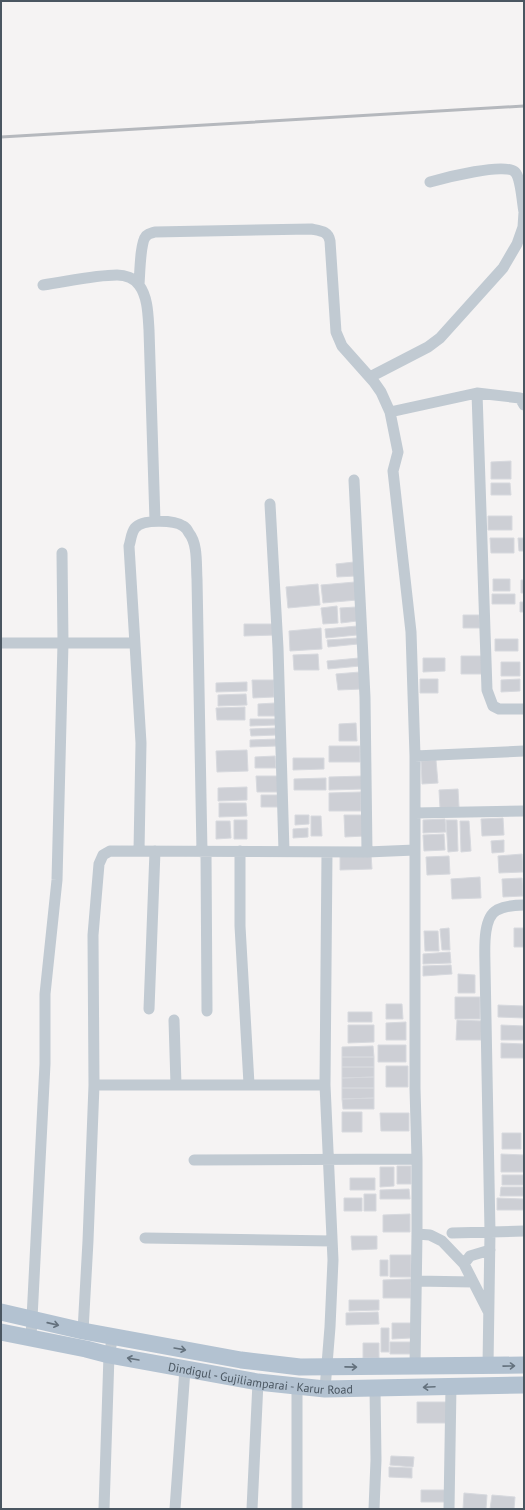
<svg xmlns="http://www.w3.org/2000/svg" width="525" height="1510" font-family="'PT Sans',sans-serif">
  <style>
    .building { fill: #cdcfd5; stroke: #d7d9de }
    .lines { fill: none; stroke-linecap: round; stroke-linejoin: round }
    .street { stroke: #c1cad2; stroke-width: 11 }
    .primary { stroke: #b3c2d1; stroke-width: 17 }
    .rail { stroke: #b5b8bd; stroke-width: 3 }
    .oneway { stroke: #64717d }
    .labels { text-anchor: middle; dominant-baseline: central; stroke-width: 3; stroke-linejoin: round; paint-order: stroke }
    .street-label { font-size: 12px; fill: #4a5661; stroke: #fff }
  </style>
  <rect width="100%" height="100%" fill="#f5f3f3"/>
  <!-- building -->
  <path class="building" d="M511,461V479H491V462Z
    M491,483H510L511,495H491Z
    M488,516H512V530H488Z
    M490,538H514V553H491Z
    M518,538H524V551H519Z
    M354,562L355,576L337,577L336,564Z
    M493,579H510V591H493Z
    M521,580H524V593H521Z
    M355,582L357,600L323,603L321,585Z
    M318,584L320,605L288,608L286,587Z
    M492,594H515V604H492Z
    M520,602H524V612H520Z
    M337,606L338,623L323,624L321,608Z
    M356,607L357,621L341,623L340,608Z
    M463,615H479L480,628H463Z
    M244,624H275L276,635L244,636Z
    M357,626V635L326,638L325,629Z
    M321,628L322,649L290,651L289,631Z
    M358,638V644L328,647L327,640Z
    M495,639H518V651H495Z
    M318,654L319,670H294L293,655Z
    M461,656H483V674H461Z
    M359,658L360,666L328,669L327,661Z
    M423,658H445V671L423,672Z
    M501,662H520V676H501Z
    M360,672L362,689L338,690L336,674Z
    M420,679H438V693H420Z
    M520,679V691L501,692V680Z
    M252,680H274V697L253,698Z
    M247,682V691L216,692V683Z
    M246,694L247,705L218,706V695Z
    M275,703L276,716H258V704Z
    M245,707V720H217L216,708Z
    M250,719H276V725L250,726Z
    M356,723L357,741H339V724Z
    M277,728V735L251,736L250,729Z
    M277,739V746L250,747V740Z
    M329,746H360V762H329Z
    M247,750L248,771L217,772L216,751Z
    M275,756L276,768H255V757Z
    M293,758H324V769L293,770Z
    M436,760L438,783L422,784L421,761Z
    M256,776H278V792H257Z
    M364,776V789L329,790V777Z
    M326,778V790H294V779Z
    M247,787V800L218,801V788Z
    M458,789L459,807L440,808L439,790Z
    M361,792V811H329V793Z
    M261,795H278V807H261Z
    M219,803H246L247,816L219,817Z
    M295,815H309V824L295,825Z
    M344,815H363L364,836L345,837Z
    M311,816H321L322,836H311Z
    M503,818L504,835L482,836L481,819Z
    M445,819L446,832L423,833V820Z
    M234,820H247V839H234Z
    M446,820H457L458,851L448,852Z
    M216,821H230L231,838L216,839Z
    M460,821H469L471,851L461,852Z
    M308,828V837L293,838V829Z
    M444,834L445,850L424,851L423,835Z
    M504,840V852L492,853L491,841Z
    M371,854L372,869L340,870V855Z
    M522,854L523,872L499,873L498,856Z
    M449,856L450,874L427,875L426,857Z
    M480,877L481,898L452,899L451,879Z
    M522,878L523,896L503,897L502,879Z
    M449,928L450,950H442L440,929Z
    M514,928H524V947H514Z
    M424,931H438L439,951H425Z
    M450,952L451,963L423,964V954Z
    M451,965L452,974L423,976V966Z
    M458,974L475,975V993H458Z
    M455,997H480V1019H455Z
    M386,1004H402L403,1019H386Z
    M498,1005L524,1006V1018L498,1017Z
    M348,1012H372V1022H348Z
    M457,1020L482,1021L481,1040H456Z
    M406,1022V1040H386V1023Z
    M348,1025H374V1042L348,1043Z
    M501,1025L524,1026V1040H501Z
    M501,1043L524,1044V1058H501Z
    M378,1045H406V1062H378Z
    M373,1046L374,1057H342V1047Z
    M342,1057H374V1067H342Z
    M386,1066H408V1087H386Z
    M342,1067H374V1077L342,1078Z
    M374,1077V1088H342V1078Z
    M342,1088H374V1098L342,1099Z
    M374,1098V1109H343L342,1099Z
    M342,1112H362V1132H342Z
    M380,1113H409V1131H381Z
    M502,1133H521V1149H502Z
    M501,1154L524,1155V1172H501Z
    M397,1166H411V1184H397Z
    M380,1167H394V1186L380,1187Z
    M502,1175H524V1185H502Z
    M350,1178H375V1190H350Z
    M501,1187H524V1196H500Z
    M409,1189L410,1199H380V1190Z
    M364,1194H376V1211H364Z
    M344,1198H362V1211H344Z
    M497,1198L524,1199V1210H497Z
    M410,1214V1232H383V1215Z
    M351,1236H377V1249L352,1250Z
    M390,1255H411V1277H390Z
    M380,1260H388V1276H380Z
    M411,1279V1298H383V1280Z
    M349,1300H379V1310L349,1311Z
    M378,1312L379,1324L346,1325V1313Z
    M392,1323H411V1338L392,1339Z
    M381,1328H389V1352H381Z
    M390,1342H411L412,1354H390Z
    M363,1343H379V1358H363Z
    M417,1402H449V1423H417Z
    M391,1456L414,1457L413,1467L390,1465Z
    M389,1467L412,1468V1478L389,1477Z
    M421,1490H446V1502H421Z
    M464,1493L487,1495L486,1509H463Z
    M492,1495L515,1497L514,1509H490Z"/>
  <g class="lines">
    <!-- street -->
    <path class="street" d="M430,182C444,178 506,162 515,172C521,178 522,202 524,212
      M139,284C140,273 140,243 146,236C149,233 152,233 155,232L311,229C321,231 328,231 330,241L336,332L342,346L374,382L381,392L390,412L398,452L393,471L411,632L415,756V1088L417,1159V1234L415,1366
      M43,285C65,282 95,275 117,275C125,275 134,278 139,285C148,297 148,315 149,330L155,521
      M370,377L428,347L440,338L503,268L517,244L523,227L524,212
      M477,393L487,690L493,706L499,709H524
      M390,412L477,393L520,398L524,405
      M354,480L365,697L367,852
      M270,504L278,648L284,851
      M1,643H135
      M415,756L524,751
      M415,813L524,811
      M139,851L141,743L129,546C131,540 131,533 135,528C142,519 174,520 183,526C185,527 188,531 189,533C198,544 196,565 197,579L202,852
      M240,851V926L249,1084
      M206,852L207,1011
      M149,1009L155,851
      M174,1020L176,1085
      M94,1085H325
      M194,1160L417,1159
      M452,1233L524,1231
      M417,1234L430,1235L442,1241L464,1264L470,1256L490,1250
      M145,1238L332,1241
      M464,1264L488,1311
      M416,1281L473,1282
      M83,1331L88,1241L94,1085L93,935L99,864L103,855L110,851L367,852L415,850
      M31,1338L45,1064V994L57,880L63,643L62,553
      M488,1366L490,1232L485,966C485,952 482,918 497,910C505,906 515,905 524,905
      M325,1389L330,1327L333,1260L325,1085L327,852
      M104,1509L109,1355L113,1336
      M175,1509L185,1369
      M252,1509L258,1382
      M297,1509V1387
      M374,1509L376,1460L375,1388
      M449,1509L451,1386"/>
    <!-- primary -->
    <g class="primary">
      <path d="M1,1312L83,1331L241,1360L300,1367L524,1365"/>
      <path id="s1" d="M1,1332L86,1349L109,1355L258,1382L325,1389L524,1385"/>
    </g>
    <!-- rail -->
    <path class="rail" d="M1,137L524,106"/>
  </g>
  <!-- one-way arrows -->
  <defs><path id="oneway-shaft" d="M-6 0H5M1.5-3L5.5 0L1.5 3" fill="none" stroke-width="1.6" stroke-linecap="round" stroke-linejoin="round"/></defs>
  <g class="oneway">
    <use href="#oneway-shaft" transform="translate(53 1324) rotate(13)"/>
    <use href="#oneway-shaft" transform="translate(180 1349) rotate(10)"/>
    <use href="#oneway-shaft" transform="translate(133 1359) rotate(-170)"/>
    <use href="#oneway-shaft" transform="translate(509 1366) rotate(-1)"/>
    <use href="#oneway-shaft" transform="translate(351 1367) rotate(1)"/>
    <use href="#oneway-shaft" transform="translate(429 1387) rotate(177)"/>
  </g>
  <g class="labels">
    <!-- street labels -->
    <g class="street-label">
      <text stroke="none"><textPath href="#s1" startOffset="264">Dindigul - Gujiliamparai - Karur Road</textPath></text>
    </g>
  </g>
  <!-- border -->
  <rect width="525" height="1510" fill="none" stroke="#4a5661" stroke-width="4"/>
</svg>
